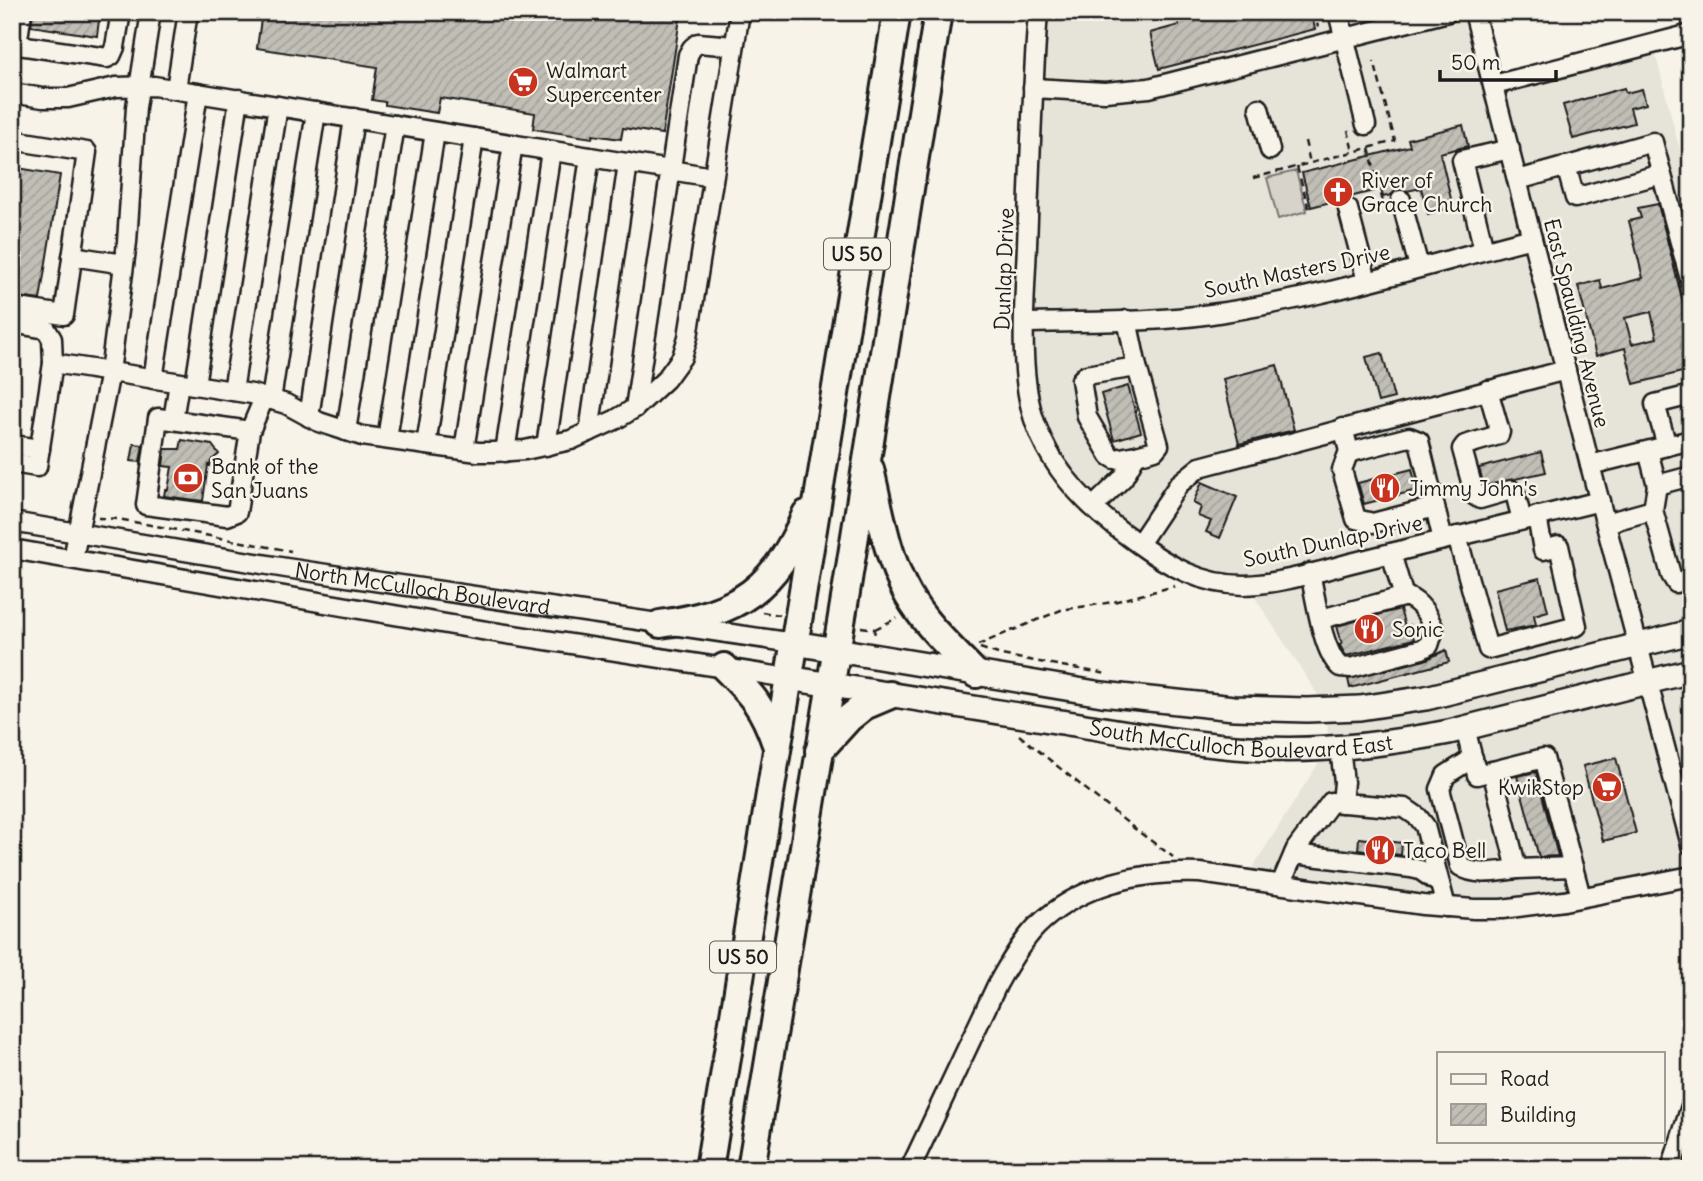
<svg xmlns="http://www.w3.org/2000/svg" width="1703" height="1181" font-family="Delius,sans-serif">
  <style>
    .built { fill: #e6e3d9 }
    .green { fill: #d7d3cb; stroke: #7a7874; stroke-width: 2 }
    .building { fill: url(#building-hatch); stroke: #1c1c1c; stroke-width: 2; fill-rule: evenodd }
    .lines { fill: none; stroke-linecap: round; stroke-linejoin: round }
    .minor-casing { stroke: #1c1c1c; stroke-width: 23 }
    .major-casing { stroke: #1c1c1c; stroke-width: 28 }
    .highway-casing { stroke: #1c1c1c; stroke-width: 32 }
    .path { stroke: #1c1c1c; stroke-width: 2.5; stroke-dasharray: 7 5; stroke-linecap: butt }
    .minor { stroke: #f7f3e8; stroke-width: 18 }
    .major { stroke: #f7f3e8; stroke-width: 23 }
    .highway { stroke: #f7f3e8; stroke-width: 26 }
    .labels { text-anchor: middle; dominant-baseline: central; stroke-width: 5; stroke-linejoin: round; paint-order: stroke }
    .shield { fill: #f7f3e8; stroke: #5e5c59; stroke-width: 2 }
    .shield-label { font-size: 19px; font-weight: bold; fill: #1c1c1c }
    .poi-label { font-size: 21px; fill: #1c1c1c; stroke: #f7f3e8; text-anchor: start }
    .street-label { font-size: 21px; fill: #1c1c1c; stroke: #f7f3e8 }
  </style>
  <defs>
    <pattern id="building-hatch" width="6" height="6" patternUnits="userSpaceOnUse" patternTransform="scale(1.75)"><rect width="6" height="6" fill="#c0beb5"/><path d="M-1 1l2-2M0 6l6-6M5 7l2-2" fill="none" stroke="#a4a39b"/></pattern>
  </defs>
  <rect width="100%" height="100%" fill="#f7f3e8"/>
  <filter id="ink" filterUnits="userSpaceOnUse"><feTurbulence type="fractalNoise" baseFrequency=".0143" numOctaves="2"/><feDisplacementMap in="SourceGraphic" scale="14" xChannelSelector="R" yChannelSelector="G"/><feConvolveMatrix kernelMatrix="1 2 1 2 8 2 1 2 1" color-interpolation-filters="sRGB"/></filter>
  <g filter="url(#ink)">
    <!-- built -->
    <path class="built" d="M1038,12H1474L1493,84L1653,44L1691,195V876L1502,909L1246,878L1328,748L1327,709L1247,585L1198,578L1070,483L1028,392Z"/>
    <!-- green -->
    <path class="green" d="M1296,171L1307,211L1278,219L1267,178Z"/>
    <!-- building -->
    <path class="building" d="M33,12H100L97,36L31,26Z
      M262,12H681L662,134L623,128L621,139L593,135L592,138L533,129L535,113L440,98L437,113L385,105V102L372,100L377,67L257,48Z
      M1185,12H1311L1315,29L1159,69L1150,33L1179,25L1178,20L1186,17Z
      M1624,88L1626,93L1642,89L1646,104L1630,108L1634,123L1573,139L1563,105Z
      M1463,125L1468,146L1440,153L1453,207L1428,214L1421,188L1407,191L1399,189L1391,195L1383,197L1381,189L1311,207L1302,173L1410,146L1408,139Z
      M12,167L60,175L40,300L12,296Z
      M1658,204L1691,334V352L1682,354L1686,371L1634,384L1625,348L1596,356L1578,286L1600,280L1602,289L1643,278L1629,221L1641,218L1638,208ZM1651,312L1657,338L1632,344L1625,318Z
      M1382,353L1394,398L1378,402L1366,357Z
      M1277,365L1294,430L1239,444L1223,379Z
      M1128,386L1141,432L1114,440L1101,394Z
      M182,440L212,445L219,454L211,461L210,466L208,465L203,501L164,496L165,490H168L172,467L163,466L165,449H180Z
      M134,444L143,445L140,462L131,461Z
      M1541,452L1546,472L1484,486L1479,468Z
      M1412,469L1417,490L1364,504L1358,483Z
      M1202,482L1237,497L1220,538L1206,532L1211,521L1198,516L1201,507L1193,503Z
      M1540,578L1548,611L1534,615L1536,625L1505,631L1495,589Z
      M1400,609L1405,627L1410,625L1414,639L1346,656L1339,644H1342L1337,626Z
      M1446,650L1449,662L1350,688L1348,679L1425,660Z
      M1616,758L1636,833L1603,841L1583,766Z
      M1536,772L1558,856L1539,857L1517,776Z
      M1359,838L1402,843L1401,855L1358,850Z"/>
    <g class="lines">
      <!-- minor casing -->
      <g class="minor-casing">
        <g id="minor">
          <path d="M1038,12C1032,90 1030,168 1027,245C1025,298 1017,375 1036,425C1053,472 1092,511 1133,540C1167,565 1201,585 1244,585C1284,584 1325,569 1363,560C1442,540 1521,521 1600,501"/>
          <path d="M1338,12L1366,125"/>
          <path d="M1474,12L1590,465L1691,845"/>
          <path d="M12,44L107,58L111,56L115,47L121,12"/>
          <path d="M17,45L22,12"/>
          <path d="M1494,85L1691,34"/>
          <path d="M1033,88L1105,92L1149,88L1448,12"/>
          <path d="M176,89L188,12"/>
          <path d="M12,93L43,98H68L116,87L154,86L713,177"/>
          <path d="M1259,108L1270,150"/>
          <path d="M12,140L87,152L64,315L12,307"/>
          <path d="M1566,166L1575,198L1661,174"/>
          <path d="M1518,180L1653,142L1691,283"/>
          <path d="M1401,200L1419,267"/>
          <path d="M1348,209L1367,281"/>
          <path d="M1484,250L1462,160L1510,149"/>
          <path d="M72,256L124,264"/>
          <path d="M12,323L46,329L52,339L53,363"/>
          <path d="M1025,323C1086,321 1150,323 1211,314C1320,299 1426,265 1532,238"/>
          <path d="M153,379L198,93"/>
          <path d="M195,385L239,99"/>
          <path d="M1488,390L1500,432L1499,435L1465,445L1462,449L1475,496L1480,499L1511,490L1515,493L1522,520"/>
          <path d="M233,391L278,106"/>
          <path d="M271,400L316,112"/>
          <path d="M635,408L688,55L692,48L698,43L734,46"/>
          <path d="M309,417L354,118"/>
          <path d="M173,420L179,383"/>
          <path d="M1343,428L1349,451L1352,452L1409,437L1419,441L1443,540"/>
          <path d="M250,431L158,418L146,505L227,516L237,512L250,431L264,398"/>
          <path d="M346,431L395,125"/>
          <path d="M589,432L628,163"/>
          <path d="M387,439L435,132"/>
          <path d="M12,445L40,449"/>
          <path d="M426,445L474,138"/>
          <path d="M546,446L590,157"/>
          <path d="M1667,446L1655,404L1691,395"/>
          <path d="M464,450L513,144"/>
          <path d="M1349,451L1342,470L1356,519L1373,523L1435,507"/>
          <path d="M1648,451L1657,485L1691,476"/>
          <path d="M505,452L551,151"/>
          <path d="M1136,455L1155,450L1159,445L1137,367"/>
          <path d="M12,463L37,467L53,363L252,394L286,404L319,422L362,436L478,452H494L525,450L571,440L615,420L635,408L666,379L682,357L688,337L740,12"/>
          <path d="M1590,465L1691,440"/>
          <path d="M1657,485L1653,510L1671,575L1676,583L1691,580"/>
          <path d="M1093,507L1123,478L1136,455L1115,459L1110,456L1087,417L1081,380L1086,375L1137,367L1127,320"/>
          <path id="s1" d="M12,522L286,568L794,643"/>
          <path d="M1606,523L1653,510"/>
          <path d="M1457,536L1488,649L1577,626L1559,546L1543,550L1537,516"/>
          <path d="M1139,544L1179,484L1200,467L1566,370"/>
          <path d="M12,549L481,630L788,678"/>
          <path d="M1391,553L1404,597"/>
          <path d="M73,559L110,372L127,242L136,107L151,12"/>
          <path d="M1310,573C1316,598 1322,651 1340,667L1351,668L1422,649L1429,645L1434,629C1427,614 1422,603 1406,596L1321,619"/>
          <path d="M1465,728L1477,775L1544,758L1581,897"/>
          <path d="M1340,748L1344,782L1342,803"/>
          <path d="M1473,758L1446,775L1440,789L1460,866C1476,877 1499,871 1517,869"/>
          <path d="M1492,771L1517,869L1573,867"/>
          <path d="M1294,854L1411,868L1420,870L1440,884"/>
          <path d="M1281,884L1296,849L1331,802L1405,808L1418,817L1425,826L1446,907"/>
          <path d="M910,1169L997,985C1008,965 1020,944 1036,927C1080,884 1141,871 1200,873L1423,905L1474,909H1502L1564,901L1691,876"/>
          <path d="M1671,1169L1691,1106"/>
        </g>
      </g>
      <!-- major casing -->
      <g class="major-casing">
        <g id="major">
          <path d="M794,643L1102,694L1234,708L1307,710L1360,708L1426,698L1691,632"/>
          <path id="s2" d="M788,678C877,693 966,707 1055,721C1119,731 1184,744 1249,748C1317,753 1383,745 1449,732L1691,671"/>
        </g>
      </g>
      <!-- highway casing -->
      <g class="highway-casing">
        <path id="highway" d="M870,469C880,511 887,558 908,595C925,625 952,649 976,674
          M660,624C739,613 775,589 806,514
          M724,667C752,695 763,706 776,744
          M819,751L849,718L864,706L890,695
          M709,1169L897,12
          M751,1169L848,580L938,12"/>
      </g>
      <!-- path -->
      <path class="path" d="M1158,12L1160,20L1189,12
        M1195,12V15
        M1314,12L1318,27
        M1348,130L1353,152
        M1305,141L1310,163
        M1369,148L1383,202
        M1297,167L1309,209
        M1253,178L1395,141L1374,61
        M98,518L118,519L291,551
        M762,612L779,615
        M861,627L875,629L874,636
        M875,629L897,618
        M978,645L1061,610L1113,602L1175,586
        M980,648L1001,655L1107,674
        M1019,735L1135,829L1173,857"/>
      <!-- minor -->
      <use href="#minor" class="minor"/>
      <!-- major -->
      <use href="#major" class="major"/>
      <!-- highway -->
      <use href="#highway" class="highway"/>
    </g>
  </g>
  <!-- icons -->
  <defs>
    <g id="supermarket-disc" transform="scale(1.575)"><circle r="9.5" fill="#c8321e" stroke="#f7f3e8"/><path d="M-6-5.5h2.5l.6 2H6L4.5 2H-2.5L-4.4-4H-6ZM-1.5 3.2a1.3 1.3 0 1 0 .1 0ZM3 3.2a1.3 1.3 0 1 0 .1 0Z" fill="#fff"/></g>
    <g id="church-disc" transform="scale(1.575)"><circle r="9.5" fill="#c8321e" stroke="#f7f3e8"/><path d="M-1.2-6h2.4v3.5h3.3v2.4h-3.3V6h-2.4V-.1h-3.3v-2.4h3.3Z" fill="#fff"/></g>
    <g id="bank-disc" transform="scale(1.575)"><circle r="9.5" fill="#c8321e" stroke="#f7f3e8"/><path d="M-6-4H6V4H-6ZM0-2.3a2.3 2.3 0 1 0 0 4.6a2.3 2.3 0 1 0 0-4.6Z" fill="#fff"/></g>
    <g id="restaurant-disc" transform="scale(1.575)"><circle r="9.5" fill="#c8321e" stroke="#f7f3e8"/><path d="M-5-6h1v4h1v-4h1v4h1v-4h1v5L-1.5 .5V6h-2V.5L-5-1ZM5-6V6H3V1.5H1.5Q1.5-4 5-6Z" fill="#fff"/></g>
  </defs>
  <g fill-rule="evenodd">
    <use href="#supermarket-disc" x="523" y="82"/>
    <use href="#church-disc" x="1338" y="192"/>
    <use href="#bank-disc" x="188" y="478"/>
    <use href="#restaurant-disc" x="1385" y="488"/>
    <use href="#restaurant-disc" x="1369" y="629"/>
    <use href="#supermarket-disc" x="1607" y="787"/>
    <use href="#restaurant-disc" x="1380" y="850"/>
  </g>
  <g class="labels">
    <!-- shield labels -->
    <g class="shield">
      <rect x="824" y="238.5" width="66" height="31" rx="5"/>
      <rect x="710" y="941.5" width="66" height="31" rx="5"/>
    </g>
    <g class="shield-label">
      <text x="857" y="254">US 50</text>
      <text x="743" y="957">US 50</text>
    </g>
    <!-- poi labels -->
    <g class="poi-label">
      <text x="546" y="70">Walmart<tspan x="546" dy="24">Supercenter</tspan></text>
      <text x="1361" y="180">River of<tspan x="1361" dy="24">Grace Church</tspan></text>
      <text x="211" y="466">Bank of the<tspan x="211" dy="24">San Juans</tspan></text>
      <text x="1408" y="488">Jimmy John's</text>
      <text x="1392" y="629">Sonic</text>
      <text x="1584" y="787" text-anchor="end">KwikStop</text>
      <text x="1403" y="850">Taco Bell</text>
    </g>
    <!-- street labels -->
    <g class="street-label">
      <text transform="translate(1004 269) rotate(-88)">Dunlap Drive</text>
      <text transform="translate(1297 271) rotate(-12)">South Masters Drive</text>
      <text transform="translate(1577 323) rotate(76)">East Spaulding Avenue</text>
      <text transform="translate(1333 541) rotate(-12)">South Dunlap Drive</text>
      <text stroke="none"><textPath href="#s1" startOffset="416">North McCulloch Boulevard</textPath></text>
      <text stroke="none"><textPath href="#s2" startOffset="458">South McCulloch Boulevard East</textPath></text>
    </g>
  </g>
  <!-- margin -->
  <rect width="1703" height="1181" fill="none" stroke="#f7f3e8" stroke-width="42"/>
  <rect x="21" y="21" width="1661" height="1139" fill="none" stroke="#1c1c1c" stroke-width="2.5" filter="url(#ink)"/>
  <!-- legend -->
  <rect x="1437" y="1052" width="228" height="91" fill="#f7f3e8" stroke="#9f9d96" stroke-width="2"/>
  <rect x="1451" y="1074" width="35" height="10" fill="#f7f3e8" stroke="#9f9d96" stroke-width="2"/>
  <text x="1500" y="1086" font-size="21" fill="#1c1c1c">Road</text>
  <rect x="1451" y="1104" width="35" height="21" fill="url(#building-hatch)" stroke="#9f9d96" stroke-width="2"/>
  <text x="1500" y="1122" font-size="21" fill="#1c1c1c">Building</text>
  <!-- scale -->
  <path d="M1440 70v10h116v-10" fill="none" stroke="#1c1c1c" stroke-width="3.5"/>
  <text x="1451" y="70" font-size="21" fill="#1c1c1c" stroke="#f7f3e8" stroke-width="5" paint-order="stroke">50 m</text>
</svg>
